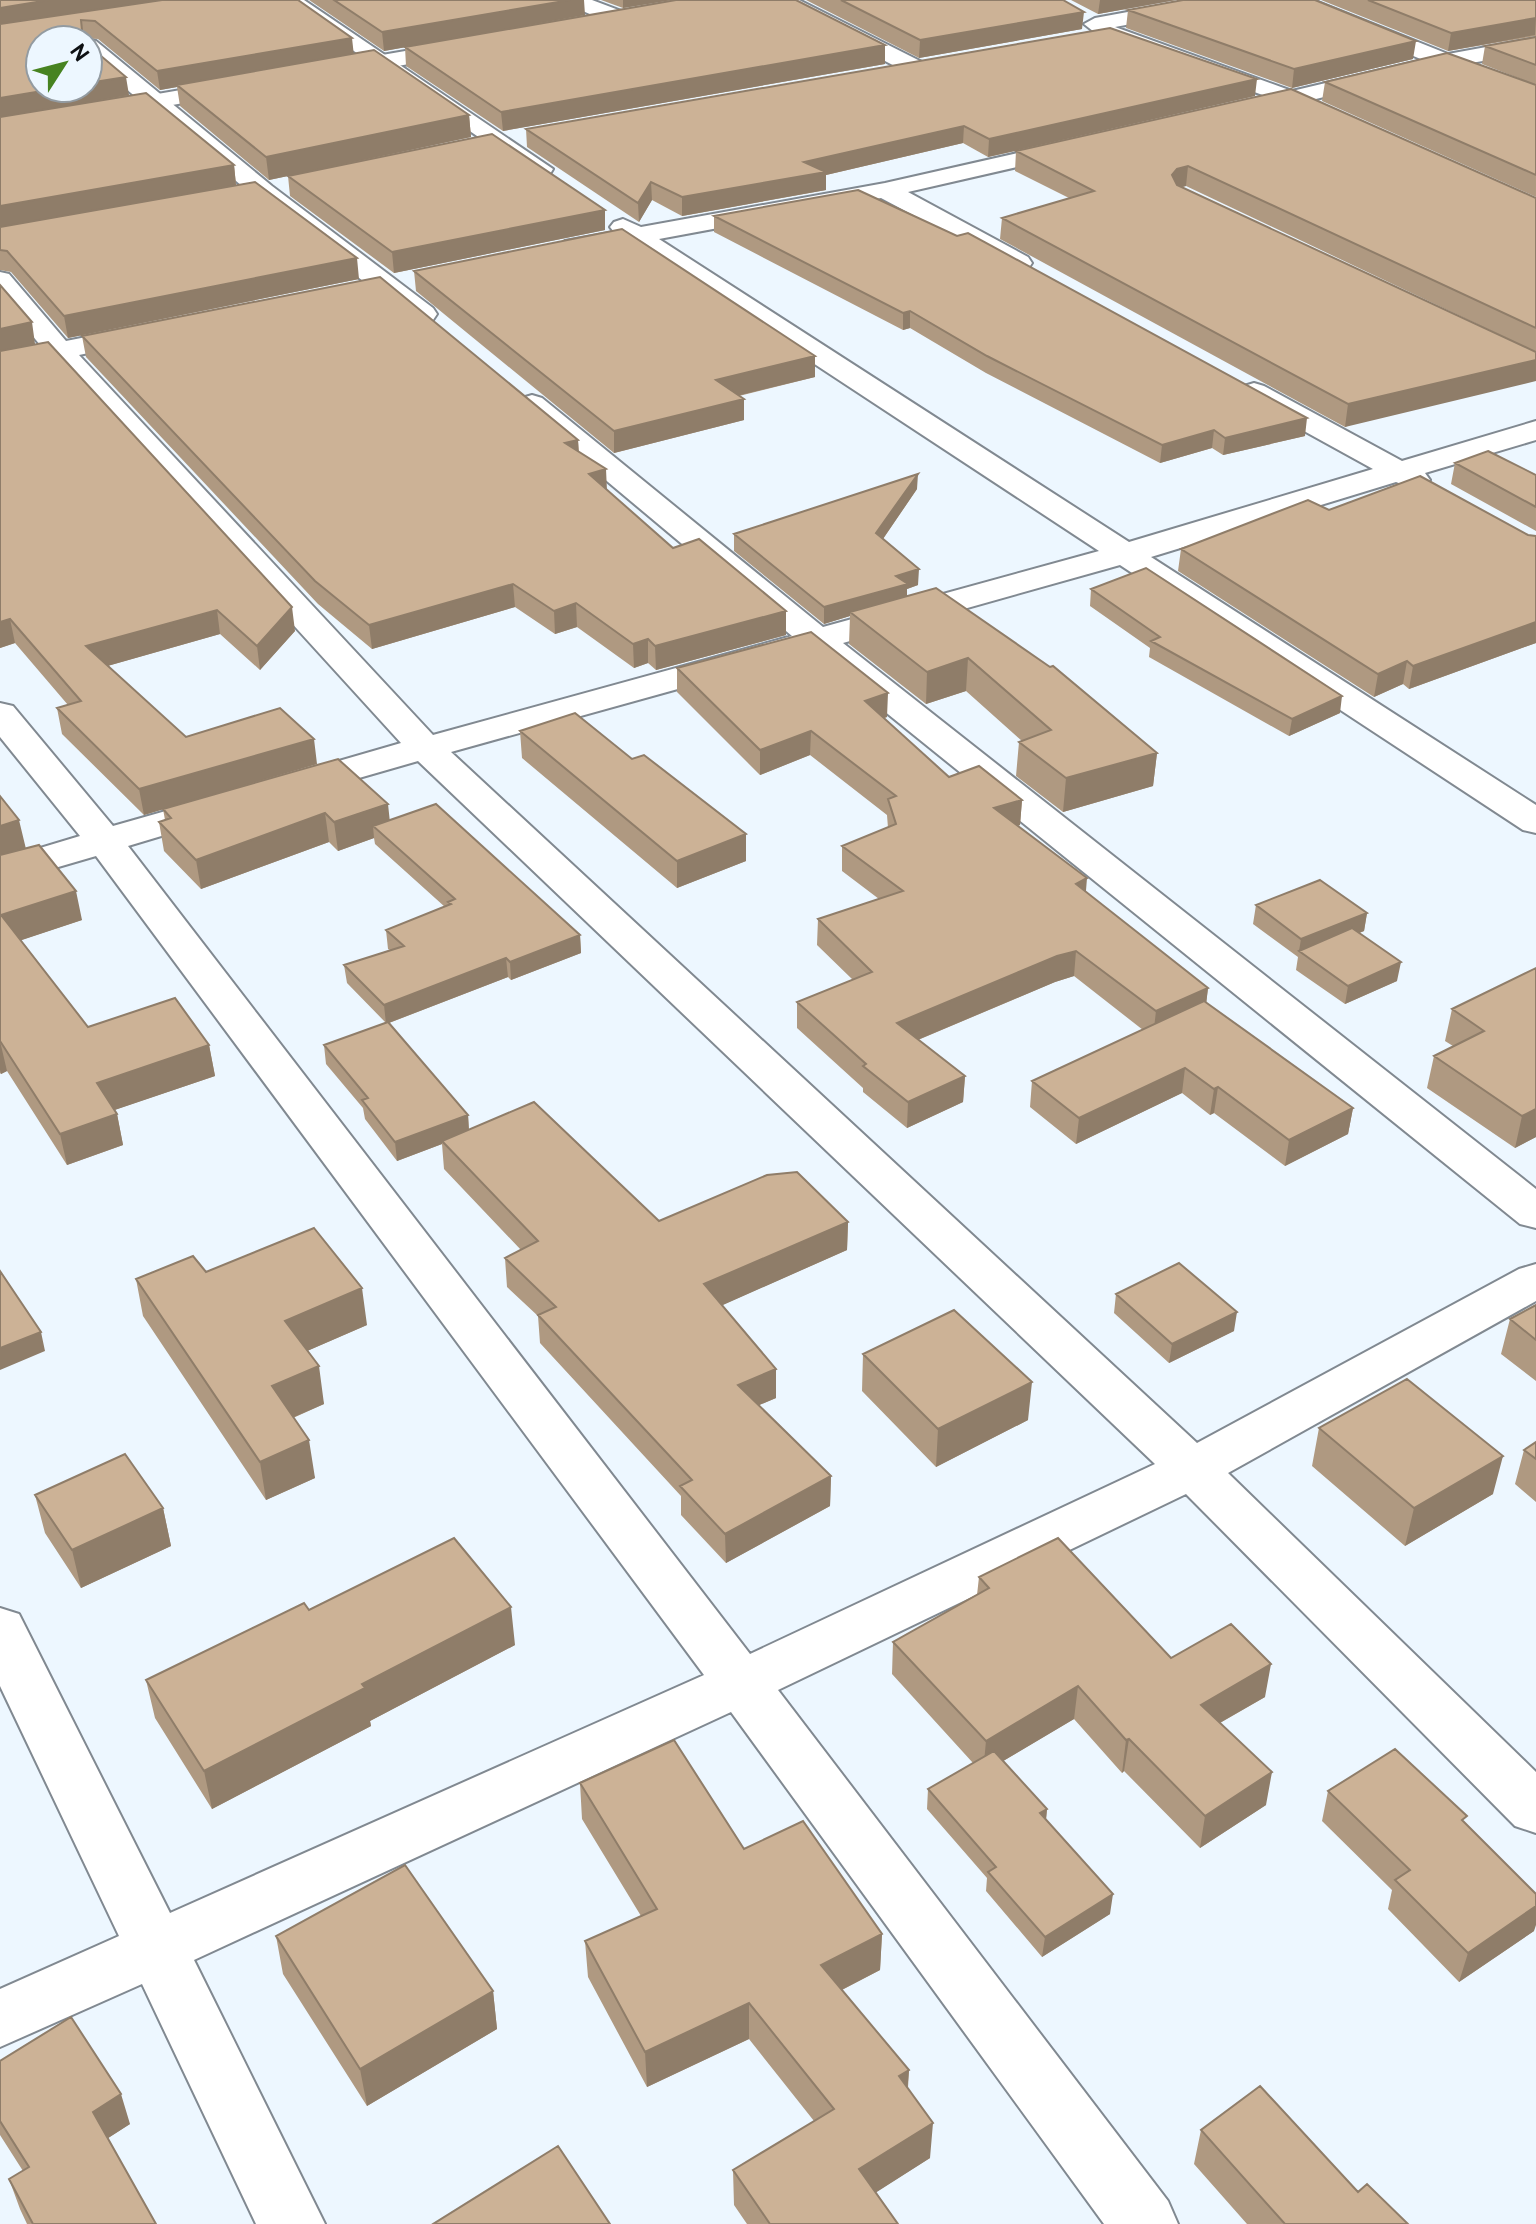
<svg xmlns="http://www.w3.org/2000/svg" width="1536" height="2224" font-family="Overpass,sans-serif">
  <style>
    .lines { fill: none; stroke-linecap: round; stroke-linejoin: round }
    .minor-casing { stroke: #818991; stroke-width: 4 }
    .secondary-casing { stroke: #818991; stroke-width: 4 }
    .minor { fill: #fff; fill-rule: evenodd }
    .secondary { fill: #fff; fill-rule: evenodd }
    .wall { fill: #af9981 }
    .shaded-wall { fill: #8f7d69 }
    .building { fill: #ccb296; stroke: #8f7d69; stroke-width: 2 }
  </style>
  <rect width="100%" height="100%" fill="#edf7ff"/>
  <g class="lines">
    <!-- minor casing -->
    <g class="minor-casing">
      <path id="minor" d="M280,0H304L553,169L550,174H532Z
        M563,0H592L632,15L635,20L624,26L616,25L566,4Z
        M773,0H799L924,63L927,68L916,75L908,73L776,4Z
        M1193,0H1238L1228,6L1115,27L1292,91L1423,60L1288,4L1285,0H1313L1448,54L1536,38V52L1471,63L1536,88V103L1444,68L1291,105L1103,39L1084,24L1095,18Z
        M88,39L96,41L272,186L433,308L437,314L433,320L423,322L413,320L254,196L88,57Z
        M1075,140L1083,142L1087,147L1083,152L908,192L1028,257L1032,263L1028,269L1019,271L881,198L659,239L1129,542L1373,469L1244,398L1239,392L1244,386L1254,383L1264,386L1402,461L1536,421V440L1425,473L1430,480L1426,487L1415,489L1396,482L1151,557L1536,805V833L1523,830L1120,565L843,643L1536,1189V1228L1520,1224L811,652L451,752L1197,1443L1519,1269L1536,1264V1301L1228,1473L1536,1772V1833L1515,1826L1186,1494L778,1690L1168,2201L1178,2224H1104L731,1712L194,1960L325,2224H256L142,1984L0,2047V1989L119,1936L0,1686V1608L19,1614L170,1913L704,1675L96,856L0,884V860L80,836L0,737V703L13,706L113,826L215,797L228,800L234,808L228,816L128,846L750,1654L1155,1464L418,761L293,797L280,794L274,786L280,778L401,743L53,361L0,372V354L41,346L0,297V272L9,274L66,341L142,326L152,328L156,334L152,340L79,355L433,735L792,636L522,410L517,404L522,398L532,395L542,398L823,627L1099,551L632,244L574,255L565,253L561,247L565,241L614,232L610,227L614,222L623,219L641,227L885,183Z"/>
    </g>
    <!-- secondary casing -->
    <g class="secondary-casing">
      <path id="secondary" d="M463,41L474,48L471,53L330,78L319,71L330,64Z
        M239,80L247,82L250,87L247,92L0,135V121Z"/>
    </g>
    <!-- minor -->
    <use href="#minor" class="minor"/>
    <!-- secondary -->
    <use href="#secondary" class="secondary"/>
  </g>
  <!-- wall -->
  <path class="wall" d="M0,0L354,54L469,115L471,137L332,167L605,210V230L394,273L290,196L288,176L269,180L180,106L177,87L160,90L98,39L84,38V40H40L129,95L234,165L236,185L359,279L68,338L11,272L0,270Z
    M309,0H570L585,15L384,51Z
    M601,0H672L623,8Z
    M806,0H1063L1082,29L919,58Z
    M1071,0H1176L1098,14Z
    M1321,0H1536V36L1448,51Z
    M1128,10L1413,59L1292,88L1126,28Z
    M1536,37V85L1482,64L1485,46Z
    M885,45V64L503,131L406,66L405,47Z
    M1325,82L1536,85V197L1322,101Z
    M1255,96L988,157L963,143L826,175V190L682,216L652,200L639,222L527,147L526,129Z
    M1016,151L1536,198V352L1186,186L1182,187L1536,352L1345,427L1000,239L1002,218L1069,198L1015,171Z
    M714,216L1305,436L1223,455L1212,448L1160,463L986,373L910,328L903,330L714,232Z
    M414,271L815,377L739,396L744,420L614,453L416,291Z
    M0,285L35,344L9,350L295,631L260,670L220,634L107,666L186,737L317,764L179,805L338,759L390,821L580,935L581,953L511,980L508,977L389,1023L468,1115L469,1129L659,1221L848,1222L847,1250L722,1305L776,1398L759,1405L831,1476L830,1506L726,1563L681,1515V1496L540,1343L538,1316L507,1287L505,1258L521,1250L444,1169L442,1144L397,1161L365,1119L363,1108L326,1064L324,1045L386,1023L347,983L344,965L390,950L388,949L386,930L445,907L375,844L374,838L338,851L329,842L201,889L164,851L159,822L165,820L163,809L144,815L62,734L57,708L68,705L15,643L0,648Z
    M82,336L578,440L579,452L607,490L673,548L786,611V635L656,670L648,663L634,668L577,627L555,634L515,607L372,649L318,604L86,357Z
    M1455,463L1536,475V531L1451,484Z
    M917,489L883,539L918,585L907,589V596L1157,753L1153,786L1063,812L1016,776L1019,742L1022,741L966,691L926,704L849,644L850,616L824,624L734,551V534Z
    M1329,510L1536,536V643L1409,689L1403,684L1374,697L1178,571L1181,549Z
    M1091,589L1340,713L1289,736L1149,657L1150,648L1090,606Z
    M677,668L887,717L884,718L949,777L1022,800L1020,825L1017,826L1086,892L1208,988L1206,1003L1353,1108L1348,1134L1285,1166L1214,1113L1210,1115L1182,1093L1076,1144L1030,1107L1032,1081L1143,1030L1074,976L1055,982L918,1040L965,1076L963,1102L907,1128L863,1092V1088L797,1028V1002L853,980L817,945L818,919L879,899L842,871V846L888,828L887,815L810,755L760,775L677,692Z
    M520,731L746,861L677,888L522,758Z
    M0,796L25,848L82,920L21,940L88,1027L209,1045L215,1076L114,1110L117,1114L123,1145L67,1165L7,1071L1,1074L0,1073Z
    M1256,905L1367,913L1364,931L1359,933L1397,981L1345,1004L1296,970L1298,957L1253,924Z
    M1536,968V1137L1515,1148L1427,1088L1434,1056L1453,1046L1445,1041L1452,1009Z
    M206,1272L367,1325L307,1351L324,1404L293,1418L315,1478L266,1500L143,1316L136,1279Z
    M1116,1294L1234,1331L1169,1363L1114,1313Z
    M1536,1305V1381L1501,1354L1510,1319Z
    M863,1354L1028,1420L936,1467L862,1391Z
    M1319,1428L1493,1494L1405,1546L1312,1466Z
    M1536,1442V1502L1515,1484L1524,1450Z
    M35,1495L163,1508L171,1546L81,1588L45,1533Z
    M979,1577L1171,1658L1265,1697L1220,1723L1266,1805L1200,1848L1124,1771L1122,1773L1074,1719L1003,1761L1047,1809L1046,1820L1110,1914L1042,1957L986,1891L987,1878L927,1809L928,1789L973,1763L892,1674L893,1642L977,1595Z
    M309,1610L515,1645L370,1721L371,1726L212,1809L155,1718L146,1680Z
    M580,1783L744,1849L882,1934L880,1970L842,1990L909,2070L908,2088L930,2158L876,2192L898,2224H747L734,2205L733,2170L814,2121L749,2039L647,2087L588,1977L585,1941L641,1916L582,1819Z
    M1328,1791L1465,1823L1534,1931L1459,1982L1388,1909L1392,1890L1322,1821Z
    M276,1936L493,1991L497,2029L367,2106L283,1974Z
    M0,2061L130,2124L108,2138L156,2224H27L20,2209L9,2179L23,2171L0,2135Z
    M1201,2130L1358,2192L1408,2224H1247L1194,2164Z"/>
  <!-- shaded-wall -->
  <path class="shaded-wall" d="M49,0H162L0,26V8Z
    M570,0H584L585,15L384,51L382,32Z
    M623,0H672L623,8Z
    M1100,0H1176L1098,14Z
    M1084,12L1082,29L919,58L920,40Z
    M1536,18L1535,35L1448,51L1451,33Z
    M352,38L354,56L177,85V87L160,90L157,71Z
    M1416,41L1413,59L1292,88L1294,69Z
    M885,45V64L503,131L501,112Z
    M126,77L129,95L0,118V98L60,88H88V83Z
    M1257,79L1255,96L988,157L989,139Z
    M469,115L471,137L269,180L266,157Z
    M964,126L963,143L826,175V190L682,216V197L804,162Z
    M234,165L236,185L0,227V206Z
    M1188,166L1186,186L1175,189L1172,175L1177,169Z
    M651,182L652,200L639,222L638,203Z
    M605,210V230L394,273L392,252Z
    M357,258L359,279L68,338L64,316Z
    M910,311V328L903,330V313Z
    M32,322L35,344L0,352V329Z
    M815,356V377L716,401V380Z
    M1536,360V381L1345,427L1348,404Z
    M744,399V420L614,453V431Z
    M1307,418L1305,436L1223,455L1225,438Z
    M1214,430L1212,448L1160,463L1162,445Z
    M578,440L579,462L565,443Z
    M606,469L607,491L589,474Z
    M918,474L917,489L876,549V533Z
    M919,569L918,585L907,589V601L850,612V616L824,624V607L896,576Z
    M513,584L515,607L372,649L369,625Z
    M576,603L577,627L555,634L554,611Z
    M292,607L295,631L260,670L257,646Z
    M217,610L220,634L90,671L86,646Z
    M786,611V635L656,670L655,646Z
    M10,619L15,643L0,648V622Z
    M1536,622V643L1409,689L1413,666Z
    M648,639V663L634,668L633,644Z
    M968,658L966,691L926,704L927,672Z
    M1407,661L1403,684L1374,697L1378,674Z
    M888,693L887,717L865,725V701Z
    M1342,696L1340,713L1289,736L1292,719Z
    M811,731L810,755L760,775V750Z
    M314,739L317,764L144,815L139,789Z
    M1157,753L1153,786L1063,812L1066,778Z
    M1022,800L1020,825L992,833L994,808Z
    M388,804L391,832L373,826L374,838L338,851L334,822Z
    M325,813L329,842L201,889L196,860Z
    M19,820L26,849L0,857V826Z
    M746,834V861L677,888V861Z
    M1087,878L1085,903L1076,884Z
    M76,891L82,920L7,945L1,915Z
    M1367,913L1364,931L1304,955L1299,951L1298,957L1301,939Z
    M580,935L581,953L511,980L510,962Z
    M1076,951L1074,976L1055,982L896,1049L897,1023L1057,956Z
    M506,958L508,977L386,1024L384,1005Z
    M1401,962L1397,981L1345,1004L1348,986Z
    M1208,988L1205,1014L1153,1037L1156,1011Z
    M0,1041L7,1071L1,1074L0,1070Z
    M209,1045L215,1076L103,1114L97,1083Z
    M1185,1068L1182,1093L1076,1144L1079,1118Z
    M965,1076L963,1102L907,1128L908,1102Z
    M1218,1087L1214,1113L1210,1115L1214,1089Z
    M1353,1108L1348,1134L1285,1166L1289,1140Z
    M1536,1109V1137L1515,1148L1522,1116Z
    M117,1114L123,1145L67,1165L60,1134Z
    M468,1115L469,1134L442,1141V1144L397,1161L395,1142Z
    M848,1222L847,1250L705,1313L704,1284Z
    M362,1288L367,1325L291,1358L285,1321Z
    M1237,1312L1234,1331L1169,1363L1172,1344Z
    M41,1332L45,1351L0,1370V1348Z
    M319,1366L324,1404L278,1424L272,1386Z
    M776,1369V1398L738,1414V1385Z
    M1032,1382L1028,1420L936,1467L938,1429Z
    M309,1440L315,1478L266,1500L260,1462Z
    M1503,1456L1493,1494L1405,1546L1414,1508Z
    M831,1476L830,1506L726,1563L725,1534Z
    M163,1508L171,1546L81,1588L72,1550Z
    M511,1607L515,1645L370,1721L371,1726L212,1809L204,1771L362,1684Z
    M1271,1664L1265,1697L1195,1737L1201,1705Z
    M1078,1686L1074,1719L983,1773L986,1741Z
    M1129,1739L1124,1771L1122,1773L1126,1740Z
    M1272,1772L1266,1805L1200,1848L1205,1816Z
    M1047,1809L1045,1829L1040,1813Z
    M1113,1894L1110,1914L1042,1957L1045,1937Z
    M1536,1906V1925L1534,1931L1459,1982L1468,1953Z
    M882,1934L880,1970L820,2001L821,1965Z
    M493,1991L497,2029L367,2106L360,2069Z
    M749,2003V2039L647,2087L645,2052Z
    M909,2070L906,2105L899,2076Z
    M121,2094L130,2124L102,2142L93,2112Z
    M933,2123L930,2158L858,2204L859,2169Z"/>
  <!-- building -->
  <path class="building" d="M0,0H49L0,8Z
    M162,0H298L352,38L157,71L95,21L81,20L83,40H40V88H60L0,98V24Z
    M334,0H570L382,32Z
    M676,0H796L885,45L501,112L405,47Z
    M841,0H1063L1084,12L920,40Z
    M1183,0H1315L1416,41L1294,69L1128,10Z
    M1368,0H1536V18L1451,33Z
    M1110,28L1257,79L989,139L964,126L804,162L826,172L682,197L651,182L638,203L526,129Z
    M1536,37V65L1485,46Z
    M88,45L126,77L88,83Z
    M374,50L469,115L266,157L177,85Z
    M1447,53L1536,85V175L1325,82Z
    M1291,89L1536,198V328L1188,166L1177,169L1172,175L1177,185L1536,352V360L1348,404L1002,218L1094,191L1016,151Z
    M146,93L234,165L0,206V117Z
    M492,134L605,210L392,252L288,176Z
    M255,182L357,258L64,316L7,251L0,250V227Z
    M858,190L957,236L968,233L1307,418L1225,438L1214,430L1162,445L987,356L910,311L903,313L714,216Z
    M622,229L815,356L716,380L744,399L614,431L414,271Z
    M380,277L578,440L565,443L606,469L589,474L673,548L699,539L786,611L655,646L648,639L633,644L576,603L554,611L513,584L369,625L315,581L82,336Z
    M0,285L32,322L0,329Z
    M48,342L292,607L257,646L217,610L86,646L186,737L280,708L314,739L139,789L57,708L81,701L10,619L0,622V351Z
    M1488,451L1536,475V507L1455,463Z
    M918,474L876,533L919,569L896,576L908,584L824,607L734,534Z
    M1420,476L1528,535L1536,536V622L1413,666L1407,661L1378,674L1181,549L1308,500L1329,510Z
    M1146,568L1342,696L1292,719L1151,641L1160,637L1091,589Z
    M936,588L1050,667L1053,666L1157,753L1066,778L1019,742L1051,730L968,658L927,672L850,612Z
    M811,632L888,693L865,701L949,777L979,766L1022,800L994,808L1087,878L1076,884L1208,988L1156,1011L1076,951L1057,956L897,1023L965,1076L908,1102L863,1066L866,1064L797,1002L872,972L818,919L903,891L842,846L896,824L888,799L896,796L811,731L760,750L677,668Z
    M575,713L632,759L644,755L746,834L677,861L520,731Z
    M338,759L388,804L334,822L325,813L196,860L159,822L171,818L163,809Z
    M0,796L19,820L0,826Z
    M436,804L580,935L510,962L506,958L384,1005L344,965L404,946L386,930L451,904L448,902L455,899L373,826Z
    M39,845L76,891L1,915L88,1027L175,998L209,1045L97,1083L117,1114L60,1134L0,1041V855Z
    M1320,880L1367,913L1301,939L1256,905Z
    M1352,928L1401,962L1348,986L1299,951Z
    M1536,968V1109L1522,1116L1434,1056L1484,1031L1452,1009Z
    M1204,1001L1353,1108L1289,1140L1218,1087L1214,1089L1185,1068L1079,1118L1032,1081Z
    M388,1022L468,1115L395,1142L362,1100L368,1098L324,1045Z
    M534,1102L659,1221L767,1175L797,1172L848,1222L704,1284L776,1369L738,1385L831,1476L725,1534L680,1486L692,1480L538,1315L556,1307L505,1258L538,1241L442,1141Z
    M314,1228L362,1288L285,1321L319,1366L272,1386L309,1440L260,1462L136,1279L193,1256L206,1272Z
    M1179,1263L1237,1312L1172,1344L1116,1294Z
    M0,1271L41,1332L0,1348Z
    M1536,1305V1340L1510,1319Z
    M954,1310L1032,1382L938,1429L863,1354Z
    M1407,1379L1503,1456L1414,1508L1319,1428Z
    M1536,1442V1459L1524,1450Z
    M125,1454L163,1508L72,1550L35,1495Z
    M454,1538L511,1607L362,1684L365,1688L204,1771L146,1680L304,1603L309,1610Z
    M1058,1538L1171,1658L1231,1624L1271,1664L1201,1705L1272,1772L1205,1816L1129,1739L1126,1740L1078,1686L986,1741L893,1642L989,1588L979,1577Z
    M674,1740L744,1849L803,1821L882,1934L821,1965L909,2070L899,2076L933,2123L859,2169L898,2224H770L733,2170L834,2109L749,2003L645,2052L585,1941L657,1909L580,1783Z
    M1395,1749L1467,1816L1462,1820L1536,1894V1906L1468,1953L1395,1880L1410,1870L1328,1791Z
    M994,1751L1047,1809L1040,1813L1113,1894L1045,1937L988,1872L996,1867L928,1789Z
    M405,1865L493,1991L360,2069L276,1936Z
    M71,2017L121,2094L93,2112L156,2224H33L9,2179L29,2167L0,2121V2061Z
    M1260,2086L1358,2192L1367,2184L1408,2224H1285L1201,2130Z
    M558,2146L610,2224H433Z"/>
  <!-- north arrow -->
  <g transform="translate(64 64) rotate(54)"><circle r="38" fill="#edf7ff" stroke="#939ba1" stroke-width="2"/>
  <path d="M0-6L14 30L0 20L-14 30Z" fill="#478321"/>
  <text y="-12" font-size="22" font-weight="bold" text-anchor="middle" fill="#0d1013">N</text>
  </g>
</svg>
